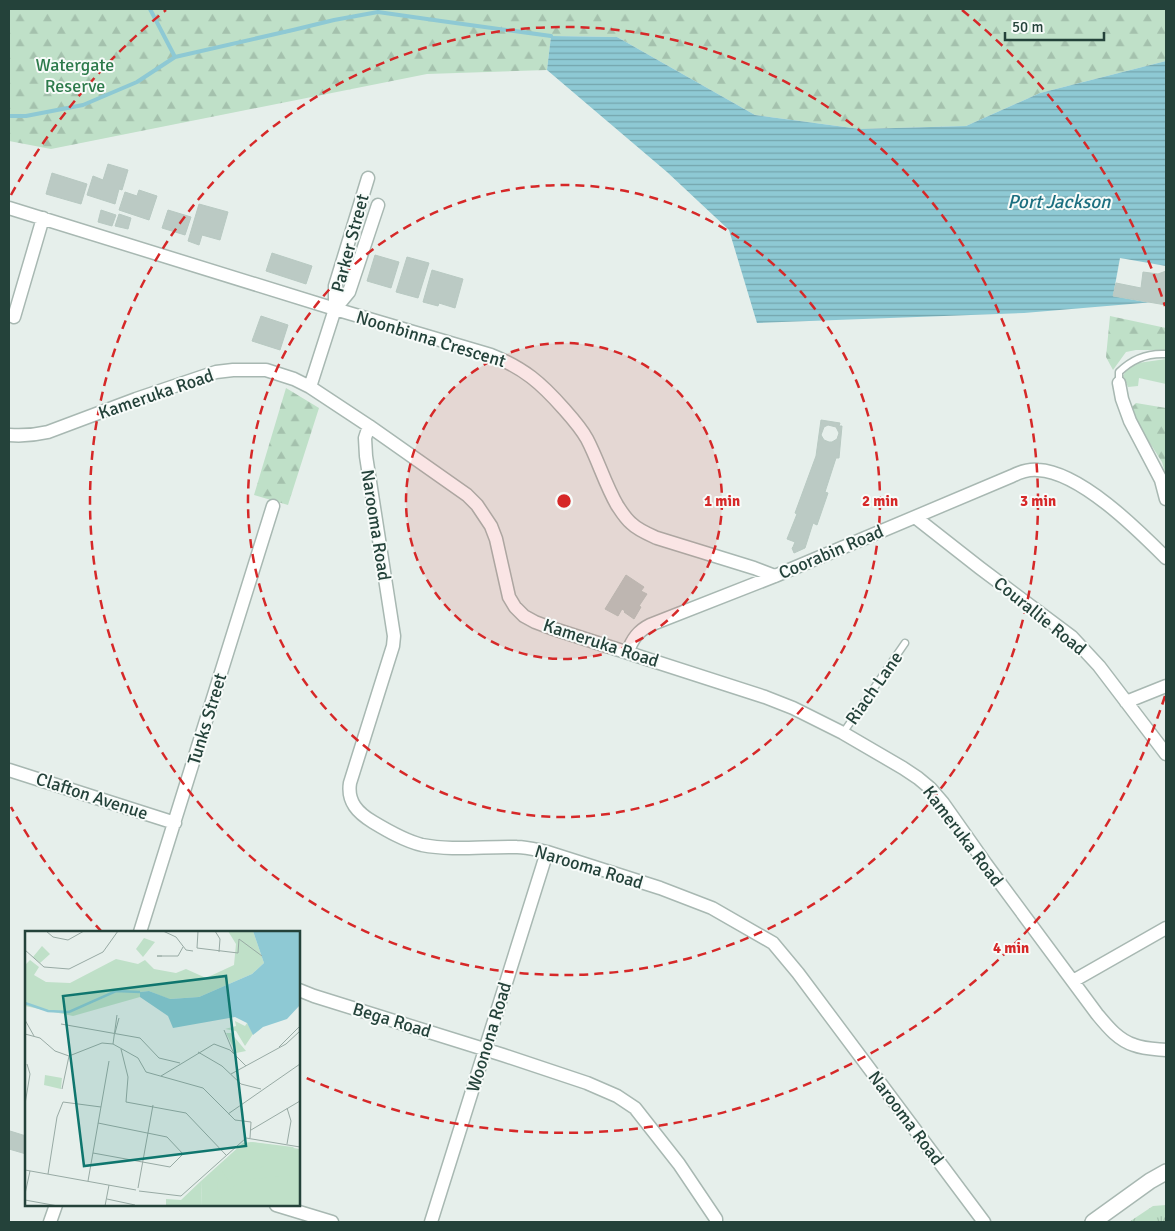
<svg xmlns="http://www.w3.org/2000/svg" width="1175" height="1231" font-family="Signika,sans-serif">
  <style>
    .grass { fill: url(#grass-tufts) }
    .forest { fill: url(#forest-firs) }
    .park { fill: #bfe0c8 }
    .water { fill: url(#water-rules) }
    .pier { fill: #e6efeb }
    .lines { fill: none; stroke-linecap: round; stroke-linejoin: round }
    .stream { stroke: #8ec9d4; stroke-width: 4 }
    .building { fill: #bbcac4; stroke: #b8c9c2; fill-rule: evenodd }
    .service-casing { stroke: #a8b8b2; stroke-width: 9 }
    .minor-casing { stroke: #a8b8b2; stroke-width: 15 }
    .tertiary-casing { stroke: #a8b8b2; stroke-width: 18 }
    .service { stroke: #fff; stroke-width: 6 }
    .minor { stroke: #fff; stroke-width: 12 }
    .tertiary { stroke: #fff; stroke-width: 15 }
    .ring { fill: none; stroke: #d62828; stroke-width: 2.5; stroke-dasharray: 9 6 }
    .labels { text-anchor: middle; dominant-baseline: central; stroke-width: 4; stroke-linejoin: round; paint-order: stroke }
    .park-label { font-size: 18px; fill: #2d7a4b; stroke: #f7fbf9 }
    .street-label { font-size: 18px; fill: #24423a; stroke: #f7fbf9 }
    .water-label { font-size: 19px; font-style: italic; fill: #1c6f80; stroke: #f7fbf9 }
    .inset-river { fill: none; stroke: #8ec9d4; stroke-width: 2.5 }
    .inset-road { fill: none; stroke: #98aaa4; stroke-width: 1 }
    .view { fill: #0f766e; fill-opacity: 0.15; stroke: #0f766e; stroke-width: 2.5 }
    .inset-edge { fill: none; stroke: #24423a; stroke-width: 2.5 }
    .centre { fill: #d62828; stroke: #f7fbf9; stroke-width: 2.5 }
    .ring-label { font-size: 15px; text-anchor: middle; font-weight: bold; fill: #d62828; stroke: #f7fbf9; stroke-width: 4; stroke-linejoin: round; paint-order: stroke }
  </style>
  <defs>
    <pattern id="grass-tufts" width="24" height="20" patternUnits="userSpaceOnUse" patternTransform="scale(1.25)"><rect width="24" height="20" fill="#bfe0c8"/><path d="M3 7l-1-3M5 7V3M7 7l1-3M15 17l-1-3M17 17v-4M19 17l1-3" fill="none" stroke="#a4c1ad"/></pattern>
    <pattern id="forest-firs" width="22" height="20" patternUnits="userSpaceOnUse" patternTransform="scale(1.25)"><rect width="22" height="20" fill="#bfe0c8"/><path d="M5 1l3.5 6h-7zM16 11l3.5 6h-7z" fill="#a4c1ad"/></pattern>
    <pattern id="water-rules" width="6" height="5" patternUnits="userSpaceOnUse" patternTransform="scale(1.25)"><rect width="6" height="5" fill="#8ec9d4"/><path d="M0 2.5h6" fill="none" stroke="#74a5ad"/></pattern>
  </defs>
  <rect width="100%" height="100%" fill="#e6efeb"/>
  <!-- grass -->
  <path class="grass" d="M1166,1205V1222H1129L1153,1206Z"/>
  <!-- forest -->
  <path class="forest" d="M9,9H1166V61L1040,93L966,126L860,129L755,115L617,37L551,36L547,70L427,74L51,149L9,141Z
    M1110,316L1166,328V350H1136L1126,352L1113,370L1106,357Z
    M286,388L319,408L288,505L254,495Z
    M1136,403L1166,408V476L1162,462L1137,423L1131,408Z"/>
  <!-- park -->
  <path class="park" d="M1166,359V384L1139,378L1138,386L1128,387L1123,376L1127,369L1138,363Z"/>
  <!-- water -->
  <path class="water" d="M551,36L617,37L755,115L860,129L966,126L1040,93L1166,61V301L1024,313L757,323L729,230L667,172L547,70Z"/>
  <!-- pier -->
  <path class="pier" d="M1120,258L1166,266V303L1157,304L1113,296Z"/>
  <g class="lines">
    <!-- stream -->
    <path class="stream" d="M150,9L175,57
      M9,116H26L83,105L137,82L175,57L293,30L334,20L378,12L441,21L551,36"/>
  </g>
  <!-- building -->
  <path class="building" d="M108,164L128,170L122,190L119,189L115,204L87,195L93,176L103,180Z
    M52,173L87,184L81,204L46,194Z
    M139,190L157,196L149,220L119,210L125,192L137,196Z
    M199,204L228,212L220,240L202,235L199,245L188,241Z
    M101,210L116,215L112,226L98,222Z
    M168,210L191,217L185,235L162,228Z
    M119,214L131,218L128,229L115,226Z
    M272,253L312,266L306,284L266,271Z
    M375,255L399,262L391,288L367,281Z
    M407,257L429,263L418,298L396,292Z
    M432,270L463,279L455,308L439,303L438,306L423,302Z
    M1166,271V305L1113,296L1116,283L1141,288L1143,272L1158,274Z
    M261,316L288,325L280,350L252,341Z
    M821,420L840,423L839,426H842L839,458H836L825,492L828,493L817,525L813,523L805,548L794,553L792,548L793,547L795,542L787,539L797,514L795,513L816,456ZM828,425L836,427L839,433L837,439L832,442H829L824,440L821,435L824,427Z
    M626,575L644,587L641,591L647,594L639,606L641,607L634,619L624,612L625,611L622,609L618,616L605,609Z
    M10,1131L26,1136V1154L9,1149V1134Z"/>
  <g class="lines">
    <!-- service casing -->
    <g class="service-casing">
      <path id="service" d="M1119,383V372C1132,359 1149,353 1166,354
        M843,733L905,643"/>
    </g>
    <!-- minor casing -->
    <g class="minor-casing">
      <path id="minor" d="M9,208L335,309L491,355C524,368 541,383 564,409C572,418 581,428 587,439C598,460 605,484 617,505C621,511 625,518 631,523C638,530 648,534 657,538L754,568L775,576
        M335,309L349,292L378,205
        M14,317L43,218
        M1119,383L1122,399L1130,421L1161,480L1166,499
        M310,387L335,309V286L368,178
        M369,426L365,438L366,456L394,636L393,646L350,783C347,802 358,813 373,822C388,831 405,841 422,845C453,851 485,846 517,847C527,847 537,850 547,852L660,888L712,908L773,943L798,973L984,1222
        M9,435C22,436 35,435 48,432L136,399L216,372L233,370H266L294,379L310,387L369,426L467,495L477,505L491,526L496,539L509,597L515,607L524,616L535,622L551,628L765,697L793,708L843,733L903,768L918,778L930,788L943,803L986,864L1097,1014C1107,1026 1118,1040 1134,1045C1144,1049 1156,1049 1166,1050
        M915,517L980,568L1072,637L1099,666L1166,754
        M628,652C632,639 638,631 650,625L775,576L1012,476C1020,472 1029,469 1038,470C1080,472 1137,529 1166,558
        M1126,702L1166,686
        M9,770L175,823
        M140,932L273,506
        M1073,981L1166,928
        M299,990L314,996L503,1055L587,1083L617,1096L635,1108L679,1164L716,1219V1222
        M276,1205L332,1222
        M50,1222L56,1205
        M431,1222L547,852"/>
    </g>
    <!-- tertiary casing -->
    <g class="tertiary-casing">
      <path id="tertiary" d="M1093,1222L1150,1181L1166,1172"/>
    </g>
    <!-- service -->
    <use href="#service" class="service"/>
    <!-- minor -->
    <use href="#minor" class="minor"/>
    <!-- tertiary -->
    <use href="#tertiary" class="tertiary"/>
  </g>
  <!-- distance rings -->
  <circle cx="564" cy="501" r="158" fill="#d62828" fill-opacity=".12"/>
  <g class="ring">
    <circle cx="564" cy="501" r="158"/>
    <circle cx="564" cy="501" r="316"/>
    <circle cx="564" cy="501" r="474"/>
    <path d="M1165 696A632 632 0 0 1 302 1076M102 932A632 632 0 0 1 11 807M11 195A632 632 0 0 1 166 10M962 10A632 632 0 0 1 1165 306"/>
  </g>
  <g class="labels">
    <!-- park labels -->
    <g class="park-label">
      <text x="75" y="65">Watergate<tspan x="75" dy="21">Reserve</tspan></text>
    </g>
    <!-- street labels -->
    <g class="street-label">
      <text transform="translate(350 243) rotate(-75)">Parker Street</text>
      <text transform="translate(431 339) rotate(17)">Noonbinna Crescent</text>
      <text transform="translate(156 394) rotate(-19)">Kameruka Road</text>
      <text transform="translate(376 525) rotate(81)">Narooma Road</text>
      <text transform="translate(831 552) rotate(-23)">Coorabin Road</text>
      <text transform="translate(1040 616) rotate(39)">Courallie Road</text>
      <text transform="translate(601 643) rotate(18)">Kameruka Road</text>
      <text transform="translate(874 688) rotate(-55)">Riach Lane</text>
      <text transform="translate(207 719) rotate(-73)">Tunks Street</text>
      <text transform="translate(92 796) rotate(18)">Clafton Avenue</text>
      <text transform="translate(963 836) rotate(53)">Kameruka Road</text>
      <text transform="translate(589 867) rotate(17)">Narooma Road</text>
      <text transform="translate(392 1020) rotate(17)">Bega Road</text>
      <text transform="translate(489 1037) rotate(-73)">Woonona Road</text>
      <text transform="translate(906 1118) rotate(53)">Narooma Road</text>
    </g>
    <!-- water labels -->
    <g class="water-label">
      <text x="1059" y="202">Port Jackson</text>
    </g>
  </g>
  <!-- overview -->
  <g transform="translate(25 931)">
    <rect width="275" height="275" fill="#e6efeb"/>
    <path d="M226,211L275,218V275H177L176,250L218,212Z" fill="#bfe0c8"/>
    <path d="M203,0H228L239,32L227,43L174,66L144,68L124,60L115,61V66L48,85L0,75V34L5,29L14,36L9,44L21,51L45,52L91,28L113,33L120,29L129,38L151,42L161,38L181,47L209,34L211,13ZM119,7L130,11L118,26L111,18ZM201,102H206L221,120L211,122ZM226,211L268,216L275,223V243L228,248L211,254L196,264L200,275H196L192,258L195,237L203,249L211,242L241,235L245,223Z" fill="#bfe0c8"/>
    <path d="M17,15L25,23L15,32L8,26ZM210,90L220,95L222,92L228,103L220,115L211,100L200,98L211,95ZM20,144L37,147L36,158L19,154ZM176,250L177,275H141V268L156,269Z" fill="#bfe0c8"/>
    <path d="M228,0H275V74L262,88L238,96L228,104L222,92L210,86L148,97L143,85L115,66V61L124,60L145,68L174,66L227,43L239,32Z" fill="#8ec9d4"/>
    <path class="inset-river" d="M0,72L23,80L44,81L91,60L115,61"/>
    <path class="inset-road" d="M21,0L28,6L43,9L59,0M138,0L151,6L161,19L168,20M190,0L195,8L194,21M172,17L213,22L214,8L237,25M172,17L173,0M0,19L19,36L44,38L78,21L93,0M137,25H132H153L158,16M0,89L9,105M36,93L115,107L134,127L155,132M199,99L209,123M90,102L94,87M0,103L15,107L30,120L44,125L77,112L88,113L113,127L121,141L178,157L210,189L226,191L225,207M88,113L92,84M254,116L275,95M96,118L103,146L101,171L161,182L201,224M173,121L197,135L216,153L236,158M206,143L261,113L275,100M136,145L189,113L205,119L221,135M37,158L44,125M0,173L5,143L2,133M262,177L266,190L262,213M203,183L275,133M226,199L275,170M68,222L145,236L158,223L142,206L73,192M0,239L111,259M23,243L32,186L38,171L76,176M63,250L84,130M113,257L128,174M114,260L156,265L221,207L275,216M0,263L5,240M82,268L110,274M0,269L33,275M80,275L84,254"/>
    <path class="view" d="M201,45L221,215L59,235L38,65Z"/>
    <rect width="275" height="275" class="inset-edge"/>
  </g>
  <circle cx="564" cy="501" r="8" class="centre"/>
  <g class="ring-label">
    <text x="722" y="506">1 min</text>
    <text x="880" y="506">2 min</text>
    <text x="1038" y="506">3 min</text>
    <text x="1011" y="953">4 min</text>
  </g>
  <!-- border -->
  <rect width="1175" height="1231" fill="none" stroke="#24423a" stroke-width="20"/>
  <!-- scale -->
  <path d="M1005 32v8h99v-8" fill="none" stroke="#24423a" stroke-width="2.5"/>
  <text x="1012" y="32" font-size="15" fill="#24423a" stroke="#f7fbf9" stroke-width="4" paint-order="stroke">50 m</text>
</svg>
